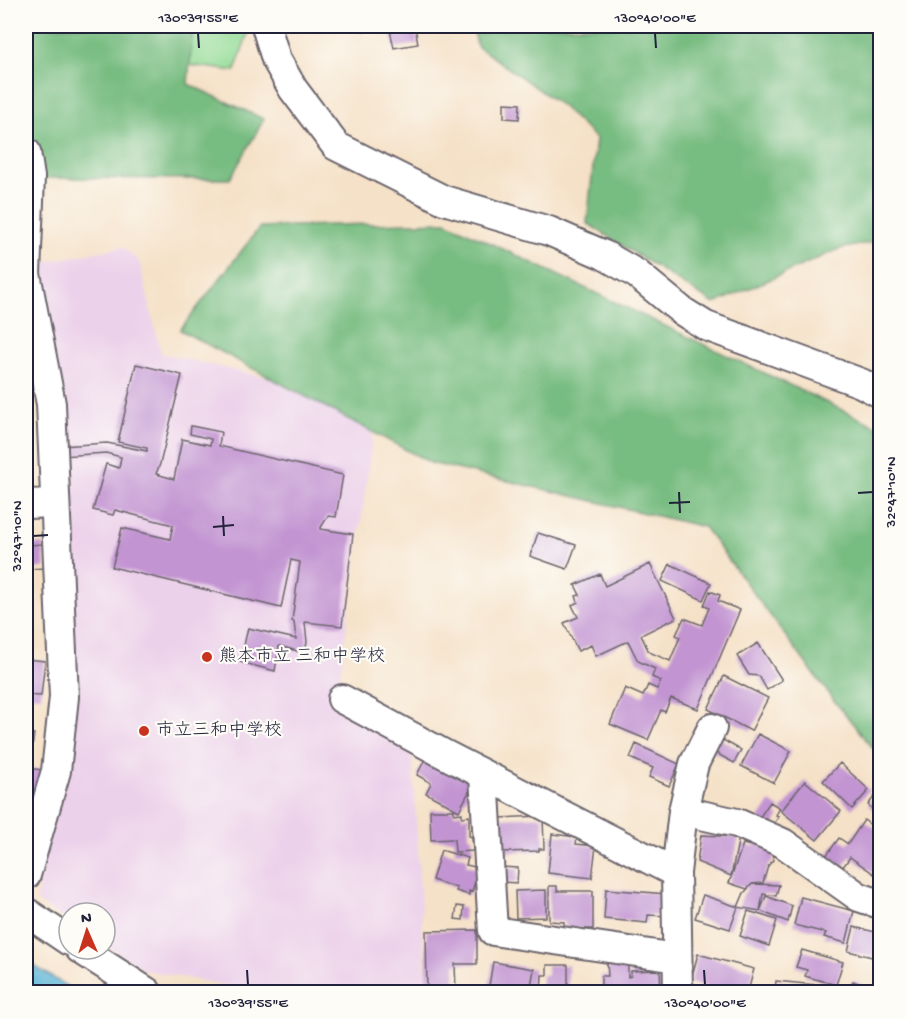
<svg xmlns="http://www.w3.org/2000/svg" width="906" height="1018" font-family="'Gochi Hand','Klee One',sans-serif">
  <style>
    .built { fill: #ecd1ea }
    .green { fill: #94dc97; stroke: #5b7f69; stroke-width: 1.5 }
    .forest { fill: #77bc80; stroke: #4c6f5e; stroke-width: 1.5 }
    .water { fill: #58b3d6; stroke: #3d6a88; stroke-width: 1.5 }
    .building { fill: #c294d2 }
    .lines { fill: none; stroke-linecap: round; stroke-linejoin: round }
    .minor-casing { stroke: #6c656c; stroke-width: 32 }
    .minor { stroke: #fff; stroke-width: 28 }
    .ticks { fill: none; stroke: #22223b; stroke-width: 2 }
    .poi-dot { fill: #c8321e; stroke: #fdfcf7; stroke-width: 2 }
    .labels { text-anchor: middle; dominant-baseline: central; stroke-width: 4.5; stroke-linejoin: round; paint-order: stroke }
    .poi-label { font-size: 18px; fill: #22223b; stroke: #fdfcf7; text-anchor: start }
    .neatline { fill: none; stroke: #22223b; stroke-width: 2 }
    .ticks-label { font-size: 15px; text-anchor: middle; fill: #22223b }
  </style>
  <rect width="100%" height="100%" fill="#fdfcf7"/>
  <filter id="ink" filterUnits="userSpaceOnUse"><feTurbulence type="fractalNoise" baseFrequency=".0167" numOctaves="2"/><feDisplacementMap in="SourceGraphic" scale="12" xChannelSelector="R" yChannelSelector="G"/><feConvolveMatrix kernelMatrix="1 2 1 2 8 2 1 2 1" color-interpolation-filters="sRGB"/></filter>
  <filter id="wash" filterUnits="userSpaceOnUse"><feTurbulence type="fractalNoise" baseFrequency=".008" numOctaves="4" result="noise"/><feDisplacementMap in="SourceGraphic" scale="24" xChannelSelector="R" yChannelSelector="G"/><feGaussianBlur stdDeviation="1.35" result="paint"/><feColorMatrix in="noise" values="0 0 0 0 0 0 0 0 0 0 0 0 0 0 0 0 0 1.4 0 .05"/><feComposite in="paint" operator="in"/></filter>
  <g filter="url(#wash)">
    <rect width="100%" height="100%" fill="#f5e1c7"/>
    <!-- built -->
    <path class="built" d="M123,247L139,261L161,353L377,404L336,705L412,749L426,992H261L144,970L105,945V913H69V922L36,901L65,742L75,608L61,464L60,391L40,263Z"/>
    <!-- green -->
    <path class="green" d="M26,26H250L235,71L26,44Z"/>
    <!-- forest -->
    <path class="forest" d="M26,26H193L188,84L264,119L230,179L26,178Z
      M473,26H880V241L839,249L714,304L587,223L596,139L562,106L477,46Z
      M446,222L880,428V757L832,698L704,527L431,463L180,330L260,227Z"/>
    <!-- water -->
    <path class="water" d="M26,961L76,992H26Z"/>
    <g id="blocks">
      <!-- building -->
      <path class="building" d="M362,26H385V27L363,31Z
        M389,26H415L418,44L394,48Z
        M504,103L520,104L519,119L504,118Z
        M136,364L182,375L160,464L156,474L174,479L182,439L210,445L211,439L190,434L191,426L221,432L219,446L343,475L336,517L328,516L320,529L353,534L342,626L305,622L307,642L305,653L279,646L275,671L240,662L248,628L296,639L294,622L292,621L300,562L291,560L281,608L112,567L122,528L170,539L173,525L115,510L113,515L93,510L106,464L119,468L121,457L106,453L62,456L61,446L107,443L147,451V448L118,442Z
        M26,525H28L29,545L43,544L45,568L26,569Z
        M538,533L576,545L567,569L530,556Z
        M650,564L676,618L641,635L649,652L670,661L680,637L676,635L684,618L702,625L709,608L704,605L710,591L720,595L718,601L740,610L698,709L671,698L665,712L661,710L648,740L610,724L625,688L643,696L648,685L657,689L661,681L652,677L655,669L638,661L628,641L596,656L591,645L578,651L564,623L578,617L572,605L578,602L576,596L580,595L575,585L600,574L605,586Z
        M670,564L711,583L703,600L662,581Z
        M758,643L782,680L767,690L759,676L749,675L737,656Z
        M26,659L45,661L41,696L26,695Z
        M724,676L768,698L751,731L708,709Z
        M26,733L34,734L31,756L26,755Z
        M758,734L791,751L774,783L741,766Z
        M719,738L741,750L734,763L712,751Z
        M636,744L679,764L669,786L649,777L653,768L630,758Z
        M427,755L475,780L459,811L426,793L431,783L417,775Z
        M840,763L869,790L852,809L823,781Z
        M26,768L43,770L26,839Z
        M805,781L841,811L817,840L781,811Z
        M874,797L880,802L874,810L868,805Z
        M770,802L780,808L776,815L779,816L771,829L757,821Z
        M430,810H454V814L462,813V817L469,816V836L472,837L473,851L455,852L454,839L431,840Z
        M543,816L544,849H539V851L500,852L498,818Z
        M864,820L880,832V878L850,857L843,867L826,856L839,838L848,844Z
        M552,834L577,837L576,844L596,846L592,878L548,873Z
        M701,835L739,837L731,876L697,862Z
        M752,841L774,853L773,860L768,866L763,883L752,884L779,885L776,896L763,894L760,911L738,907L730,929L695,918L703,895L738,907L744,893L752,884L747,889L729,883L743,844L755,847Z
        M441,850L468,858L466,865L479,868L472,892L469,891V895L456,891L457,888L432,880Z
        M501,867L518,868L517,883L500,882Z
        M549,886H557V891H593V929H564V922L549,921Z
        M606,889L667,894L665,916L648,915L647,923L604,919Z
        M546,890V917L516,918L515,891Z
        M766,896L792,906L788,922L760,911Z
        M801,897L854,911L846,943L824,937L826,933L794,925Z
        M457,906L464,907L463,920L455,919Z
        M748,911L777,920L769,946L740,936Z
        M854,927L880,933V959L848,951Z
        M477,930V964H455L456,992H427L426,931Z
        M802,950L843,962L836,985L805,976L807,970L796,967Z
        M698,954L754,969L748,992H726L690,983Z
        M493,962L534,969L530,992H488Z
        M607,963H628V977L631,976V971L660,970L661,992H601V976H608Z
        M547,965H568V992H541L542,975H547Z
        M776,981L816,985V992H769V988L775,989Z
        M853,981L880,992H846Z"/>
    </g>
  </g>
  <g filter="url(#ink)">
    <use href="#blocks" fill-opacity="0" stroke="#6c656c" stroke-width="1.5"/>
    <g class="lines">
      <!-- minor casing -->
      <g class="minor-casing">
        <path id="minor" d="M266,26L276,59L293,89L336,146L444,200L549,231L604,255L637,274L682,311L706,326L861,383L880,393
          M26,152L30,177L26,274L51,404L64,697L56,771L26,875
          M26,504L55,503
          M342,699L444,754L676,873
          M484,775L493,931L677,958
          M683,811L694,764L712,728
          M26,912L69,941
          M80,949L147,992
          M678,992L676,873L683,811L737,823L783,843L859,897L880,904"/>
      </g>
      <!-- minor -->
      <use href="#minor" class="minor"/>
    </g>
  </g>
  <!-- ticks -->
  <path class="ticks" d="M198,33L199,48M655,33L656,48M679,492L680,513M858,493L873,492M669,503L690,502M223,516L224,536M213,527L234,525M33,536L48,535M247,970L248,985M704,970L705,985"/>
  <!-- markers -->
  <g class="poi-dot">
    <circle cx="207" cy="657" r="6"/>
    <circle cx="144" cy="731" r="6"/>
  </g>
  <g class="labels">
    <!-- poi labels -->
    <g class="poi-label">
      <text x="219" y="657">熊本市立 三和中学校</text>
      <text x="156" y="731">市立三和中学校</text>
    </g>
  </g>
  <!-- margin -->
  <rect width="906" height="1018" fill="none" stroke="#fdfcf7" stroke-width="66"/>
  <!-- north arrow -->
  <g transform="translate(87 931) rotate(357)"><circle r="28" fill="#fdfcf7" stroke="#a5a5ac" stroke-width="1.5"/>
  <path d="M0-4.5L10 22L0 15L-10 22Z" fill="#c8321e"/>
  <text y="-9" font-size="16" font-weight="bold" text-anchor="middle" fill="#22223b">N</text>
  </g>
  <rect x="33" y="33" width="840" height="952" class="neatline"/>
  <g class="ticks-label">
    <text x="198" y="22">130°39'55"E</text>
    <text x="655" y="22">130°40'00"E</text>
    <text transform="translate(890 492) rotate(-90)" y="5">32°47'10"N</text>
    <text transform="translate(16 536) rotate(-90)" y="5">32°47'10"N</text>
    <text x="248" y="1007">130°39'55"E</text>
    <text x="705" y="1007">130°40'00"E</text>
  </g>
</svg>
